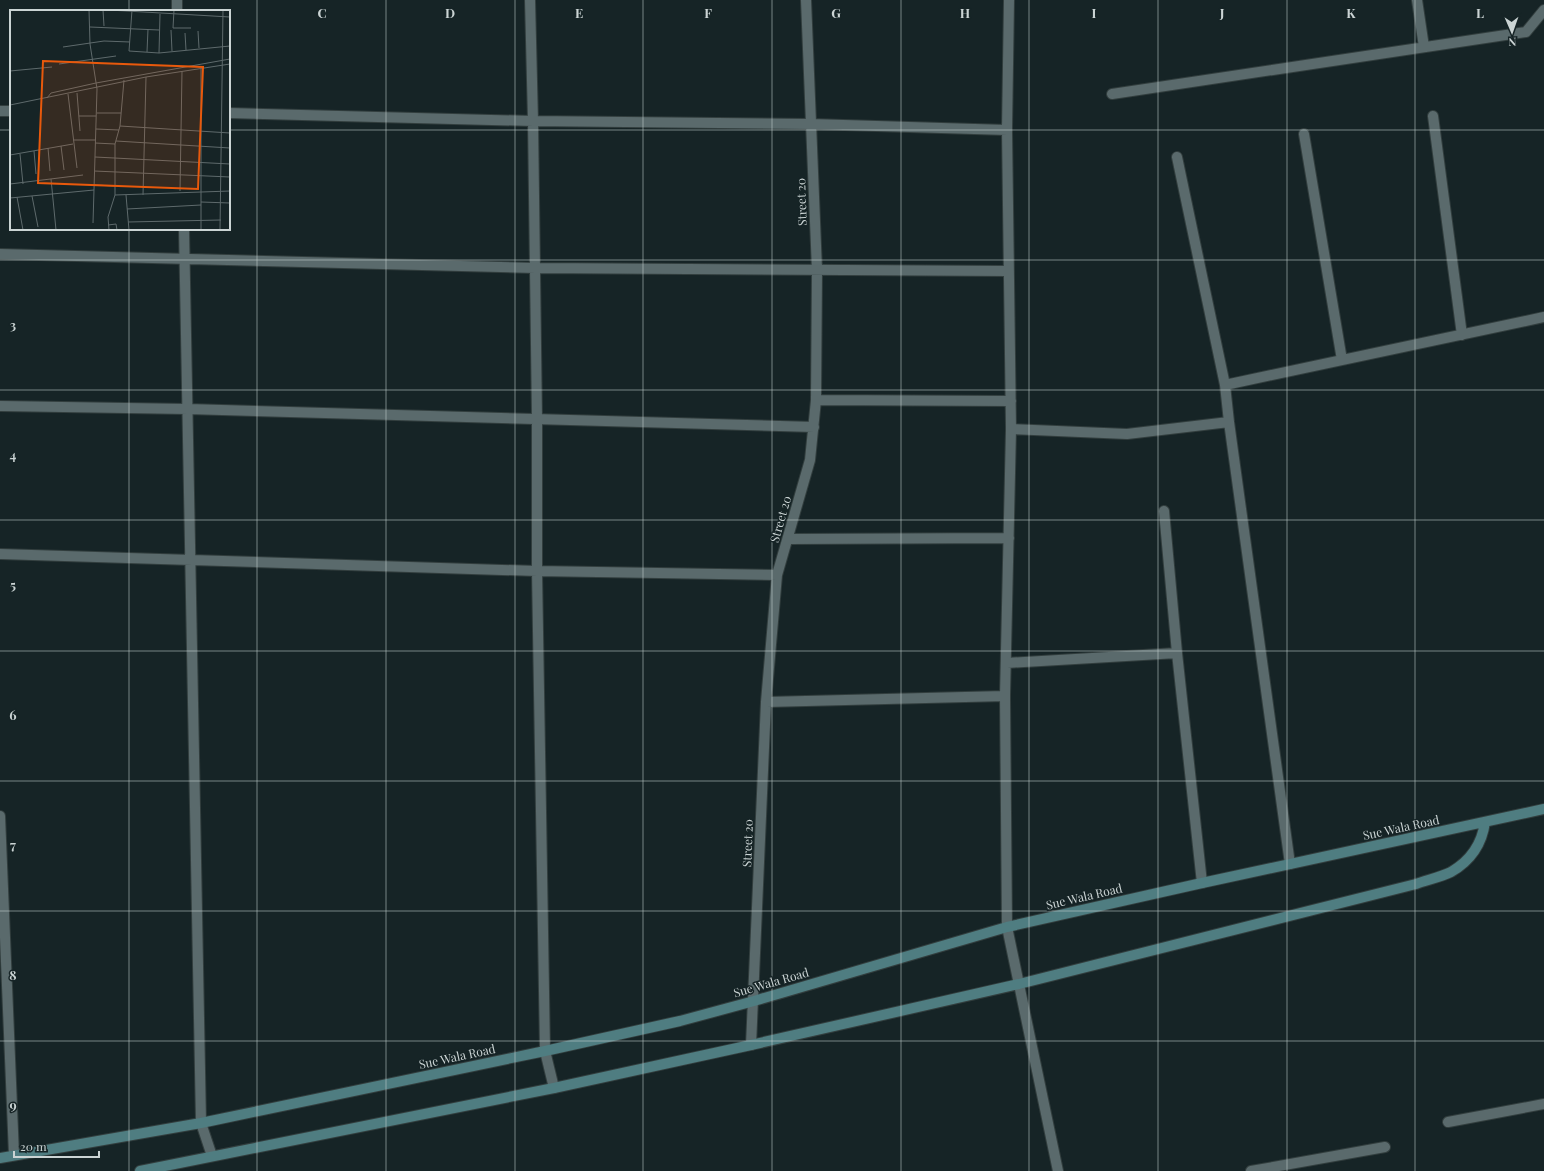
<svg xmlns="http://www.w3.org/2000/svg" width="1544" height="1171" font-family="'Playfair Display',serif">
  <style>
    .lines { fill: none; stroke-linecap: round; stroke-linejoin: round }
    .street-casing { stroke: #323e3e; stroke-width: 12 }
    .secondary-casing { stroke: #323e3e; stroke-width: 12 }
    .street { stroke: #5a6a6c; stroke-width: 10 }
    .secondary { stroke: #4f7d81; stroke-width: 10 }
    .grid { fill: none; stroke: #cbd4d4; stroke-width: 1; stroke-opacity: 0.55 }
    .labels { text-anchor: middle; dominant-baseline: central; stroke-width: 3; stroke-linejoin: round; paint-order: stroke }
    .street-label { font-size: 12px; fill: #cbd4d4; stroke: #162426 }
    .inset-road { fill: none; stroke: #5e6a6c; stroke-width: 1 }
    .view { fill: #e8590c; fill-opacity: 0.15; stroke: #e8590c; stroke-width: 2 }
    .inset-edge { fill: none; stroke: #cbd4d4; stroke-width: 2 }
    .grid-label { font-size: 13px; text-anchor: middle; font-weight: bold; fill: #cbd4d4; stroke: #162426; stroke-width: 3; stroke-linejoin: round; paint-order: stroke }
  </style>
  <rect width="100%" height="100%" fill="#162426"/>
  <g class="lines">
    <!-- street casing -->
    <g class="street-casing">
      <path id="street" d="M177,0V11
        M530,0L533,121L537,419V571L545,1051L554,1088
        M1009,0L1007,130L1011,429L1005,696L1007,927L1058,1171
        M1417,0L1424,47
        M1112,94L1526,32L1544,10
        M0,111H11
        M229,113L533,121L811,124L1007,130
        M1433,116L1462,335
        M1304,134L1342,360
        M1177,157L1225,385L1229,422L1290,864
        M184,229L201,1123L212,1156
        M0,254L535,268L1008,271
        M1225,385L1544,317
        M816,400L1011,401
        M0,406L188,409L814,427
        M1011,429L1127,434L1229,422
        M1164,511L1177,653L1202,883
        M788,539L1009,538
        M0,554L537,571L777,575
        M1007,663L1177,653
        M766,702L1005,696
        M0,816L14,1155
        M751,1045L766,702L777,575L810,460L816,400L817,270L806,0
        M1448,1122L1544,1104
        M1251,1171L1385,1147"/>
    </g>
    <!-- secondary casing -->
    <g class="secondary-casing">
      <path id="secondary" d="M0,1158L201,1123L545,1051L680,1021L754,1001L1007,927L1202,883L1544,809
        M140,1171L554,1088L751,1045L1019,984L1416,884C1427,880 1441,877 1451,872C1470,861 1482,844 1485,822"/>
    </g>
    <!-- street -->
    <use href="#street" class="street"/>
    <!-- secondary -->
    <use href="#secondary" class="secondary"/>
  </g>
  <!-- grid -->
  <path class="grid" d="M129,0V11M257,0V1171M386,0V1171M515,0V1171M643,0V1171M772,0V1171M901,0V1171M1029,0V1171M1158,0V1171M1287,0V1171M1415,0V1171M0,130H11M229,130H1544M129,229V1171M0,260H1544M0,390H1544M0,520H1544M0,651H1544M0,781H1544M0,911H1544M0,1041H1544"/>
  <g class="labels">
    <!-- street labels -->
    <g class="street-label">
      <text transform="translate(801 202) rotate(-92)">Street 20</text>
      <text transform="translate(780 519) rotate(-74)">Street 20</text>
      <text transform="translate(1401 827) rotate(-12)">Sue Wala Road</text>
      <text transform="translate(747 843) rotate(-88)">Street 20</text>
      <text transform="translate(1084 896) rotate(-13)">Sue Wala Road</text>
      <text transform="translate(771 982) rotate(-16)">Sue Wala Road</text>
      <text transform="translate(457 1056) rotate(-12)">Sue Wala Road</text>
    </g>
  </g>
  <!-- overview -->
  <g transform="translate(10 10)">
    <rect width="220" height="220" fill="#162426"/>
    <path class="inset-road" d="M79,0L80,34L87,79L83,213M93,0L94,16M99,0L220,7M122,0L119,41L149,43L220,36M164,0L163,18H181M80,17L149,20M161,20L162,41M188,21L189,38M175,23L176,40M53,37L94,31L120,32M137,42L138,19M149,43L150,4M49,54L106,46M0,61L42,57M67,83L70,121M58,84L67,158M37,88L41,83L86,73L220,49M0,95L136,67L220,54M87,103H111M69,106H86M110,116L220,123M86,119L109,120M63,130H85M106,131L220,138M85,133L105,134M51,136L54,160M38,138L40,161M24,141L26,164M10,144L13,174M0,145L63,134M85,147L220,154M84,161L220,167M41,169L46,220M0,174L73,165M84,175L105,176M170,181L172,61M105,185L220,181M116,185L119,220M133,185L136,67M22,186L28,217M7,187L13,220M0,188L84,180M191,192L220,193M117,199L191,195M118,212L211,210M98,215L106,214L107,220M99,220L98,207L105,185V134L110,116L114,70M191,220V59M210,220L213,0"/>
    <path class="view" d="M33,51L193,57L188,179L28,173Z"/>
    <rect width="220" height="220" class="inset-edge"/>
  </g>
  <g class="grid-label">
    <text x="322" y="18">C</text>
    <text x="450" y="18">D</text>
    <text x="579" y="18">E</text>
    <text x="708" y="18">F</text>
    <text x="836" y="18">G</text>
    <text x="965" y="18">H</text>
    <text x="1094" y="18">I</text>
    <text x="1222" y="18">J</text>
    <text x="1351" y="18">K</text>
    <text x="1480" y="18">L</text>
    <text x="13" y="330">3</text>
    <text x="13" y="460">4</text>
    <text x="13" y="590">5</text>
    <text x="13" y="720">6</text>
    <text x="13" y="850">7</text>
    <text x="13" y="980">8</text>
    <text x="13" y="1110">9</text>
  </g>
  <!-- north arrow -->
  <g transform="translate(1512 32) rotate(178)" stroke="#162426" stroke-width="3" paint-order="stroke">
  <path d="M0-3L7 15L0 10L-7 15Z" fill="#cbd4d4"/>
  <text y="-6" font-size="11" font-weight="bold" text-anchor="middle" fill="#cbd4d4">N</text>
  </g>
  <!-- scale -->
  <path d="M14 1151v6h85v-6" fill="none" stroke="#cbd4d4" stroke-width="2"/>
  <text x="20" y="1151" font-size="12" fill="#cbd4d4" stroke="#162426" stroke-width="3" paint-order="stroke">20 m</text>
</svg>
